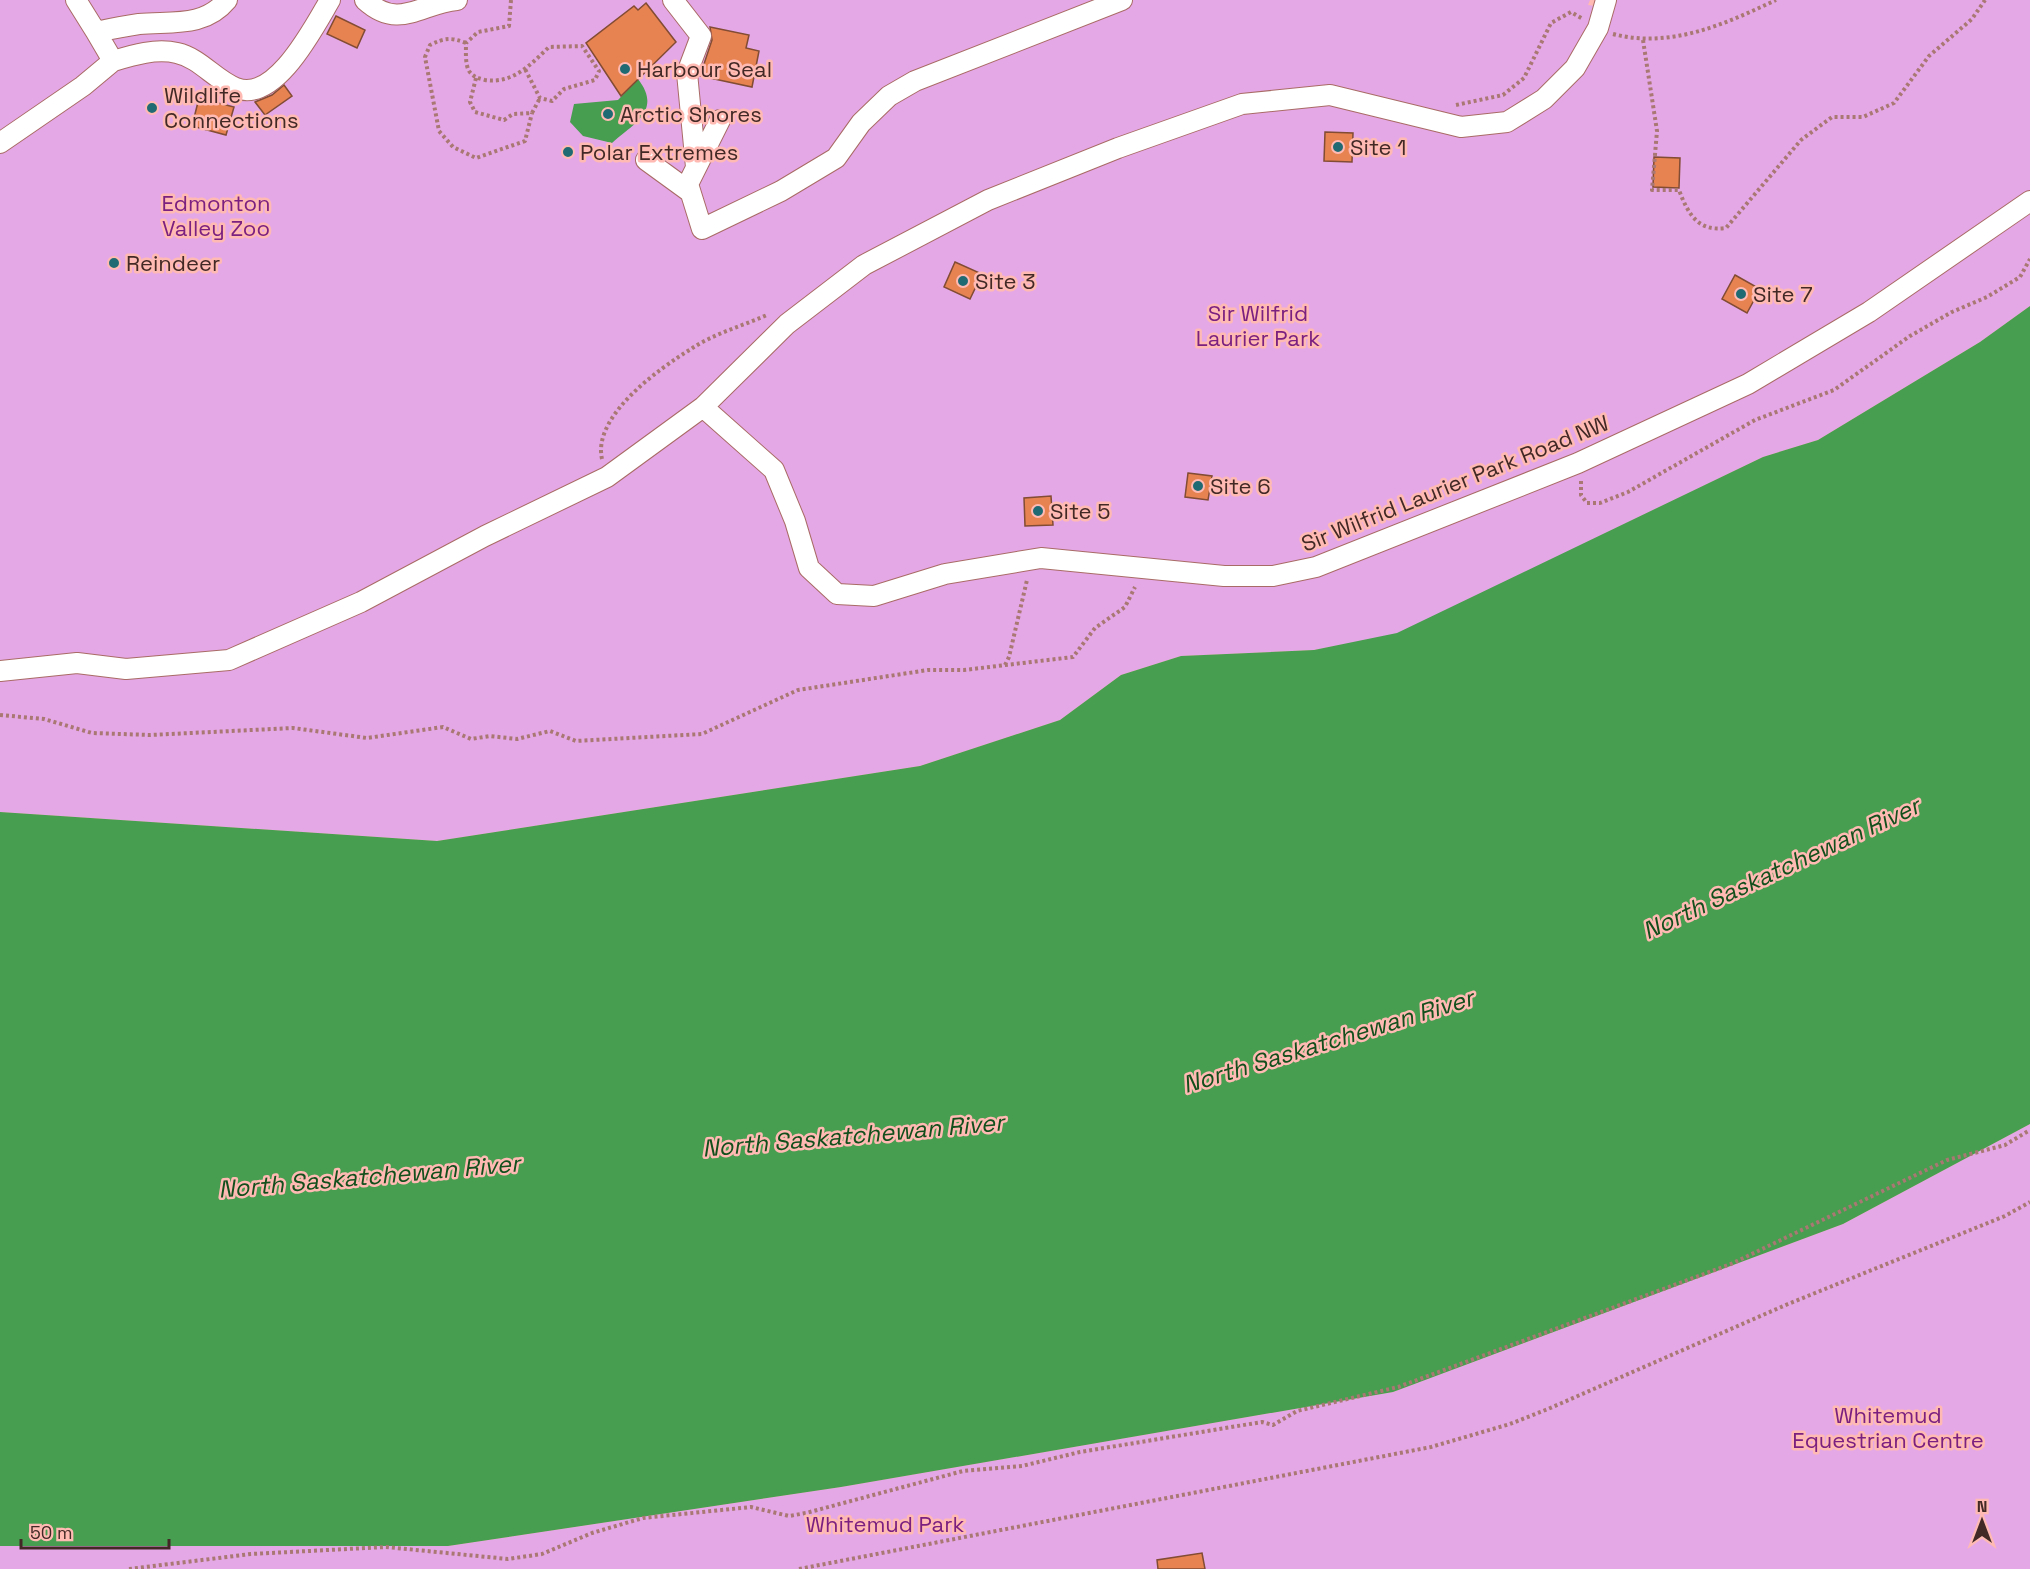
<svg xmlns="http://www.w3.org/2000/svg" width="2030" height="1569" font-family="'Space Grotesk',sans-serif">
  <style>
    .green { fill: #e5a8e6 }
    .water { fill: #479d50 }
    .building { fill: #e78251; stroke: #814c33; stroke-width: 1.5 }
    .lines { fill: none; stroke-linecap: round; stroke-linejoin: round }
    .minor-casing { stroke: #a96b65; stroke-width: 22 }
    .path { stroke: #a97873; stroke-width: 4; stroke-dasharray: 3 3; stroke-linecap: butt }
    .minor { stroke: #fff; stroke-width: 20 }
    .poi-dot { fill: #206b73; stroke: #ffbab3; stroke-width: 2 }
    .labels { text-anchor: middle; dominant-baseline: central; stroke-width: 5; stroke-linejoin: round; paint-order: stroke }
    .poi-label { font-size: 22px; fill: #432926; stroke: #ffbab3; text-anchor: start }
    .park-label { font-size: 22px; fill: #7b1f80; stroke: #ffbab3 }
    .street-label { font-size: 22px; fill: #432926; stroke: #ffbab3 }
    .water-label { font-size: 24px; font-style: italic; fill: #124f1c; stroke: #ffbab3 }
  </style>
  <rect width="100%" height="100%" fill="#ffbab3"/>
  <!-- green -->
  <path class="green" d="M0,0H1590L1588,5L1609,8L1614,0H2030V306L1980,342L1818,440L1763,457L1397,634L1314,650L1181,656L1121,675L1060,720L920,766L437,841L0,812Z
    M2030,1124V1569H0V1546H448L841,1487L1393,1392L1843,1224Z"/>
  <!-- water -->
  <path class="water" d="M638,79C662,110 635,123 612,143L583,136L570,122L574,104L618,100Z
    M2030,306V1124L1843,1224L1393,1392L841,1487L448,1546H0V812L437,841L920,766L1060,720L1121,675L1181,656L1314,650L1397,633L1763,457L1818,440L1980,342Z"/>
  <!-- building -->
  <path class="building" d="M646,3L676,42L621,96L586,43L634,6L638,10Z
    M336,16L365,30L357,48L327,34Z
    M710,27L749,35L746,48L759,51L752,87L700,76L712,40Z
    M284,85L292,96L265,115L255,102L272,95Z
    M199,98L234,107L226,135L192,126Z
    M1325,132L1353,133L1352,162L1324,161Z
    M1654,157L1680,158L1679,188L1653,187Z
    M955,262L982,274L970,299L944,287Z
    M1735,275L1760,289L1747,313L1722,299Z
    M1188,473L1212,476L1208,500L1185,497Z
    M1051,496L1053,525L1025,526L1024,498Z
    M1202,1553L1205,1569H1158L1157,1560Z"/>
  <g class="lines">
    <!-- minor casing -->
    <g class="minor-casing">
      <path id="minor" d="M76,0L96,32
        M227,0C204,28 171,21 139,24C125,26 110,29 96,32L113,61C133,55 156,48 177,53C200,58 215,80 236,88C275,104 314,27 330,0
        M365,0C399,31 421,3 457,0
        M673,0L701,36L687,73L696,167
        M720,120L688,184L702,229L781,191L836,158L861,123L889,96L915,81L1122,0
        M0,143L83,86L113,61
        M646,160L690,192
        M703,407L774,470L795,521L809,568L837,594L874,596L945,574L1041,558L1224,576H1273L1316,567L1578,463L1748,384L1869,312L2030,201
        M0,671L77,663L126,669L229,660L361,602L485,536L607,477L703,407L787,324L864,265L988,200L1118,148L1242,104L1330,95L1461,127L1507,122L1544,99L1575,68L1598,28L1606,0"/>
    </g>
    <!-- path -->
    <path class="path" d="M511,0L509,26L478,32L466,43C466,51 465,64 469,71C473,77 478,78 485,80C513,84 530,65 549,47L582,46L599,71L595,80L564,89L552,101L540,98L525,69
      M1613,34C1671,49 1725,24 1776,0
      M1643,40L1657,131L1652,190H1679C1688,214 1698,232 1726,228L1801,140L1832,117H1863L1894,103L1929,56L1972,19L1985,0
      M466,43C451,37 444,38 430,45L425,57L439,131L453,147L476,158L525,141L532,113
      M476,78L470,102L475,112L504,120L513,114L532,113L540,98
      M1456,105L1503,95L1524,78L1551,23L1571,12L1583,19
      M602,459C592,416 660,368 691,349C713,334 742,326 767,315
      M1581,481V495L1587,503H1600L1628,492L1755,420L1834,390L1910,336L1952,312L1987,297L2020,277L2030,259
      M1005,665L1009,657L1027,580
      M0,715L44,719L92,733L150,735L293,728L367,738L443,727L471,739L490,736L517,739L550,731L576,741L702,734L798,690L928,670H964L1073,657L1095,628L1125,607L1135,587
      M129,1569L251,1554L386,1547L508,1559L542,1554L592,1533L643,1518L751,1507L789,1516L806,1513L963,1471L1022,1466L1080,1452L1262,1422L1273,1425L1297,1411L1398,1387L1731,1264L1947,1160L2005,1145L2030,1130
      M799,1569L1431,1447L1510,1424L1548,1409L1788,1304L2005,1216L2030,1202"/>
    <!-- minor -->
    <use href="#minor" class="minor"/>
  </g>
  <!-- markers -->
  <g class="poi-dot">
    <circle cx="625" cy="69" r="6"/>
    <circle cx="152" cy="108" r="6"/>
    <circle cx="608" cy="114" r="6"/>
    <circle cx="1338" cy="147" r="6"/>
    <circle cx="568" cy="152" r="6"/>
    <circle cx="114" cy="263" r="6"/>
    <circle cx="963" cy="281" r="6"/>
    <circle cx="1741" cy="294" r="6"/>
    <circle cx="1198" cy="486" r="6"/>
    <circle cx="1038" cy="511" r="6"/>
  </g>
  <g class="labels">
    <!-- poi labels -->
    <g class="poi-label">
      <text x="637" y="69">Harbour Seal</text>
      <text x="164" y="95">Wildlife<tspan x="164" dy="25">Connections</tspan></text>
      <text x="620" y="114">Arctic Shores</text>
      <text x="1350" y="147">Site 1</text>
      <text x="580" y="152">Polar Extremes</text>
      <text x="126" y="263">Reindeer</text>
      <text x="975" y="281">Site 3</text>
      <text x="1753" y="294">Site 7</text>
      <text x="1210" y="486">Site 6</text>
      <text x="1050" y="511">Site 5</text>
    </g>
    <!-- park labels -->
    <g class="park-label">
      <text x="216" y="203">Edmonton<tspan x="216" dy="25">Valley Zoo</tspan></text>
      <text x="1258" y="313">Sir Wilfrid<tspan x="1258" dy="25">Laurier Park</tspan></text>
      <text x="1888" y="1415">Whitemud<tspan x="1888" dy="25">Equestrian Centre</tspan></text>
      <text x="885" y="1524">Whitemud Park</text>
    </g>
    <!-- street labels -->
    <g class="street-label">
      <text transform="translate(1455 483) rotate(-22)">Sir Wilfrid Laurier Park Road NW</text>
    </g>
    <!-- water labels -->
    <g class="water-label">
      <text transform="translate(1781 868) rotate(-25)">North Saskatchewan River</text>
      <text transform="translate(1328 1041) rotate(-17)">North Saskatchewan River</text>
      <text transform="translate(853 1135) rotate(-5)">North Saskatchewan River</text>
      <text transform="translate(369 1176) rotate(-5)">North Saskatchewan River</text>
    </g>
  </g>
  <!-- north arrow -->
  <g transform="translate(1982 1521)" stroke="#ffbab3" stroke-width="4.5" paint-order="stroke">
  <path d="M0-4.5L10 22L0 15L-10 22Z" fill="#432926"/>
  <text y="-9" font-size="16" font-weight="bold" text-anchor="middle" fill="#432926">N</text>
  </g>
  <!-- scale -->
  <path d="M21 1539v9h148v-9" fill="none" stroke="#432926" stroke-width="3"/>
  <text x="30" y="1539" font-size="18" fill="#432926" stroke="#ffbab3" stroke-width="4.5" paint-order="stroke">50 m</text>
</svg>
